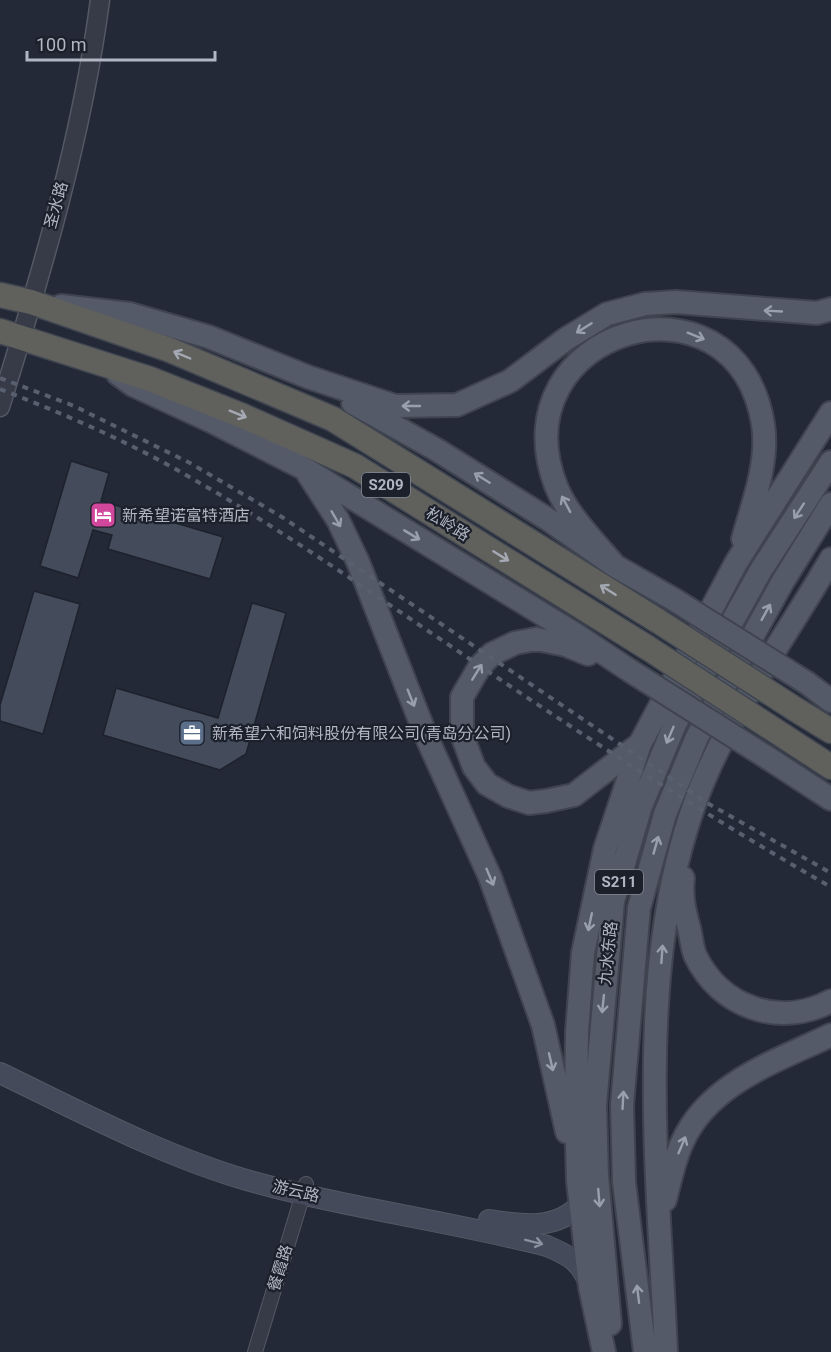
<svg xmlns="http://www.w3.org/2000/svg" width="831" height="1352" font-family="Roboto,'Noto Sans SC',sans-serif">
  <style>
    .building { fill: #444c5b; stroke: #1d222d; stroke-width: 1.5 }
    .lines { fill: none; stroke-linecap: round; stroke-linejoin: round }
    .minor-casing { stroke: #535964; stroke-width: 16 }
    .tertiary-casing { stroke: #535964; stroke-width: 21 }
    .secondary-casing { stroke: #535964; stroke-width: 22 }
    .primary-casing { stroke: #3f4450; stroke-width: 26 }
    .trunk-casing { stroke: #404651; stroke-width: 27 }
    .minor { stroke: #363b47; stroke-width: 14 }
    .tertiary { stroke: #363b47; stroke-width: 18 }
    .secondary { stroke: #444a59; stroke-width: 20 }
    .primary { stroke: #545a67; stroke-width: 22 }
    .trunk { stroke: #60605d; stroke-width: 24 }
    .rail { stroke: #585f6e; stroke-width: 4; stroke-dasharray: 6 6; stroke-linecap: butt }
    .primary-bridge-casing { stroke: #3f4450; stroke-width: 26; stroke-linecap: butt }
    .trunk-bridge-casing { stroke: #404651; stroke-width: 27; stroke-linecap: butt }
    .primary-bridge { stroke: #545a67; stroke-width: 22 }
    .trunk-bridge { stroke: #60605d; stroke-width: 24 }
    .oneway { stroke: #999fac }
    .oneway2 { stroke: #a4a9b4 }
    .oneway3 { stroke: #8a909e }
    .labels { text-anchor: middle; dominant-baseline: central; stroke-width: 4.5; stroke-linejoin: round; paint-order: stroke }
    .shield { fill: #1b202b; stroke: #838995; stroke-width: 1.5 }
    .shield-label { font-size: 15px; font-weight: bold; fill: #b0b6c3 }
    .street-label { font-size: 16px; fill: #b0b6c3; stroke: #1b202b }
    .poi-label { font-size: 16px; fill: #b0b6c3; stroke: #1b202b; text-anchor: start }
  </style>
  <rect width="100%" height="100%" fill="#232936"/>
  <!-- building -->
  <path class="building" d="M71,461L109,473L101,501L223,537L210,579L108,549L112,535L93,530L78,578L40,566Z
    M34,591L80,604L43,734L0,721V705Z
    M252,603L286,613L246,754L220,770L103,735L116,688L218,718Z"/>
  <g class="lines">
    <!-- minor casing -->
    <g class="minor-casing">
      <path id="minor" d="M255,1352L306,1184"/>
    </g>
    <!-- tertiary casing -->
    <g class="tertiary-casing">
      <path id="tertiary" d="M0,407C41,274 82,138 100,0"/>
    </g>
    <!-- secondary casing -->
    <g class="secondary-casing">
      <path id="secondary" d="M0,1073C81,1112 163,1156 250,1181C347,1208 449,1221 547,1246C568,1255 581,1261 589,1284
        M489,1220C521,1225 558,1231 581,1203"/>
    </g>
    <!-- primary casing -->
    <g class="primary-casing">
      <path id="primary" d="M61,306L130,314L209,337L308,377L395,406L457,405L510,381L566,339L607,314L645,304L676,302L817,313L831,309
        M118,374L133,385L211,421L305,469L575,634L629,670
        M353,403L437,450L549,520L615,566L673,599
        M305,469L338,520L358,562L426,736L490,877L543,1025L567,1132
        M615,566C594,541 568,516 556,486C496,329 736,259 763,424C769,462 753,503 743,539
        M588,654L566,645L536,639L515,643L492,654L480,666L462,697V735L474,767L487,784L508,796L529,803L546,801L574,795L640,744
        M807,683L831,701
        M768,758L831,799
        M683,878C681,896 684,910 689,928C691,936 692,947 695,955C720,1008 780,1028 831,1001
        M665,1200C670,1181 674,1160 682,1143C708,1083 777,1061 831,1035
        M610,1324L597,1175L595,1105L613,901L641,806L675,724L761,570L831,462
        M604,1352L590,1287L578,1181L576,1106L577,1032L583,953L605,849L640,744L736,563L831,413
        M645,1352L624,1182L622,1105L639,908L665,814L697,737L783,581L831,504
        M666,1352C658,1167 630,939 710,766C743,694 791,628 831,559"/>
    </g>
    <!-- trunk casing -->
    <g class="trunk-casing">
      <path id="trunk" d="M0,295L31,302L170,350L333,419L658,621
        M0,331L150,379L243,416L355,466L648,648
        M795,709L831,731
        M785,737L831,767"/>
    </g>
    <!-- minor -->
    <use href="#minor" class="minor"/>
    <!-- tertiary -->
    <use href="#tertiary" class="tertiary"/>
    <!-- secondary -->
    <use href="#secondary" class="secondary"/>
    <!-- primary -->
    <use href="#primary" class="primary"/>
    <!-- trunk -->
    <use href="#trunk" class="trunk"/>
    <!-- rail -->
    <path class="rail" d="M0,378L74,406L190,463L282,517L709,804L831,873
      M0,389C64,414 127,441 186,475C278,527 364,588 452,647C576,731 701,813 831,887"/>
    <!-- primary-bridge casing -->
    <g class="primary-bridge-casing">
      <path id="primary-bridge" d="M673,599L807,683
        M629,670L768,758"/>
    </g>
    <!-- trunk-bridge casing -->
    <g class="trunk-bridge-casing">
      <path id="trunk-bridge" d="M658,621L795,709
        M648,648L785,737"/>
    </g>
    <!-- primary-bridge -->
    <use href="#primary-bridge" class="primary-bridge"/>
    <!-- trunk-bridge -->
    <use href="#trunk-bridge" class="trunk-bridge"/>
  </g>
  <!-- one-way arrows -->
  <defs><path id="oneway-shaft" d="M-6 0H5M1.5-3L5.5 0L1.5 3" fill="none" stroke-width="1.6" stroke-linecap="round" stroke-linejoin="round" transform="scale(1.5)"/></defs>
  <g class="oneway">
    <use href="#oneway-shaft" transform="translate(773 311) rotate(-177)"/>
    <use href="#oneway-shaft" transform="translate(584 328) rotate(148)"/>
    <use href="#oneway-shaft" transform="translate(696 336) rotate(22)"/>
    <use href="#oneway-shaft" transform="translate(411 406) rotate(180)"/>
    <use href="#oneway-shaft" transform="translate(482 478) rotate(-148)"/>
    <use href="#oneway-shaft" transform="translate(566 504) rotate(-118)"/>
    <use href="#oneway-shaft" transform="translate(799 511) rotate(123)"/>
    <use href="#oneway-shaft" transform="translate(336 519) rotate(60)"/>
    <use href="#oneway-shaft" transform="translate(412 535) rotate(31)"/>
    <use href="#oneway-shaft" transform="translate(766 612) rotate(-61)"/>
    <use href="#oneway-shaft" transform="translate(477 672) rotate(-58)"/>
    <use href="#oneway-shaft" transform="translate(411 698) rotate(68)"/>
    <use href="#oneway-shaft" transform="translate(670 735) rotate(113)"/>
    <use href="#oneway-shaft" transform="translate(656 845) rotate(-74)"/>
    <use href="#oneway-shaft" transform="translate(490 877) rotate(67)"/>
    <use href="#oneway-shaft" transform="translate(590 922) rotate(102)"/>
    <use href="#oneway-shaft" transform="translate(662 954) rotate(-86)"/>
    <use href="#oneway-shaft" transform="translate(603 1004) rotate(96)"/>
    <use href="#oneway-shaft" transform="translate(551 1062) rotate(77)"/>
    <use href="#oneway-shaft" transform="translate(623 1100) rotate(-87)"/>
    <use href="#oneway-shaft" transform="translate(682 1145) rotate(-67)"/>
    <use href="#oneway-shaft" transform="translate(599 1198) rotate(85)"/>
    <use href="#oneway-shaft" transform="translate(638 1294) rotate(-97)"/>
  </g>
  <g class="oneway2">
    <use href="#oneway-shaft" transform="translate(182 355) rotate(-157)"/>
    <use href="#oneway-shaft" transform="translate(238 414) rotate(22)"/>
    <use href="#oneway-shaft" transform="translate(501 556) rotate(32)"/>
    <use href="#oneway-shaft" transform="translate(608 590) rotate(-148)"/>
  </g>
  <use class="oneway3" href="#oneway-shaft" transform="translate(534 1242) rotate(14)"/>
  <!-- icons -->
  <defs>
    <g id="hotel-square" transform="scale(1.35)"><rect x="-9" y="-9" width="18" height="18" rx="4" fill="#d1479c" stroke="#1b202b"/><path d="M-6-4.5h1.5V1H6V5H4.5V3h-9V5H-6ZM-4 0a1.8 1.8 0 1 1 3.6 0ZM.5 0V-2.5h3Q6-2.5 6 0Z" fill="#fff"/></g>
    <g id="office-square" transform="scale(1.35)"><rect x="-9" y="-9" width="18" height="18" rx="4" fill="#5c6f8a" stroke="#1b202b"/><path d="M-6-3h4V-5.5h4V-3h4V5H-6ZM-1-4.5V-3h2v-1.5ZM-6 0V1H6V0Z" fill="#fff"/></g>
  </defs>
  <g fill-rule="evenodd">
    <use href="#hotel-square" x="103" y="515"/>
    <use href="#office-square" x="192" y="733"/>
  </g>
  <g class="labels">
    <!-- shield labels -->
    <g class="shield">
      <rect x="362" y="473" width="48" height="24" rx="4.5"/>
      <rect x="595" y="870" width="48" height="24" rx="4.5"/>
    </g>
    <g class="shield-label">
      <text x="386" y="485">S209</text>
      <text x="619" y="882">S211</text>
    </g>
    <!-- street labels -->
    <g class="street-label">
      <text transform="translate(56 205) rotate(-75)">圣水路</text>
      <text transform="translate(448 524) rotate(32)">松岭路</text>
      <text transform="translate(608 953) rotate(-84)">九水东路</text>
      <text transform="translate(296 1191) rotate(13)">游云路</text>
      <text transform="translate(280 1268) rotate(-73)">餐霞路</text>
    </g>
    <!-- poi labels -->
    <g class="poi-label">
      <text x="122" y="515">新希望诺富特酒店</text>
      <text x="212" y="733">新希望六和饲料股份有限公司(青岛分公司)</text>
    </g>
  </g>
  <!-- scale -->
  <path d="M27 51v9h188v-9" fill="none" stroke="#b0b6c3" stroke-width="3"/>
  <text x="36" y="51" font-size="18" fill="#b0b6c3" stroke="#1b202b" stroke-width="4.5" paint-order="stroke">100 m</text>
</svg>
